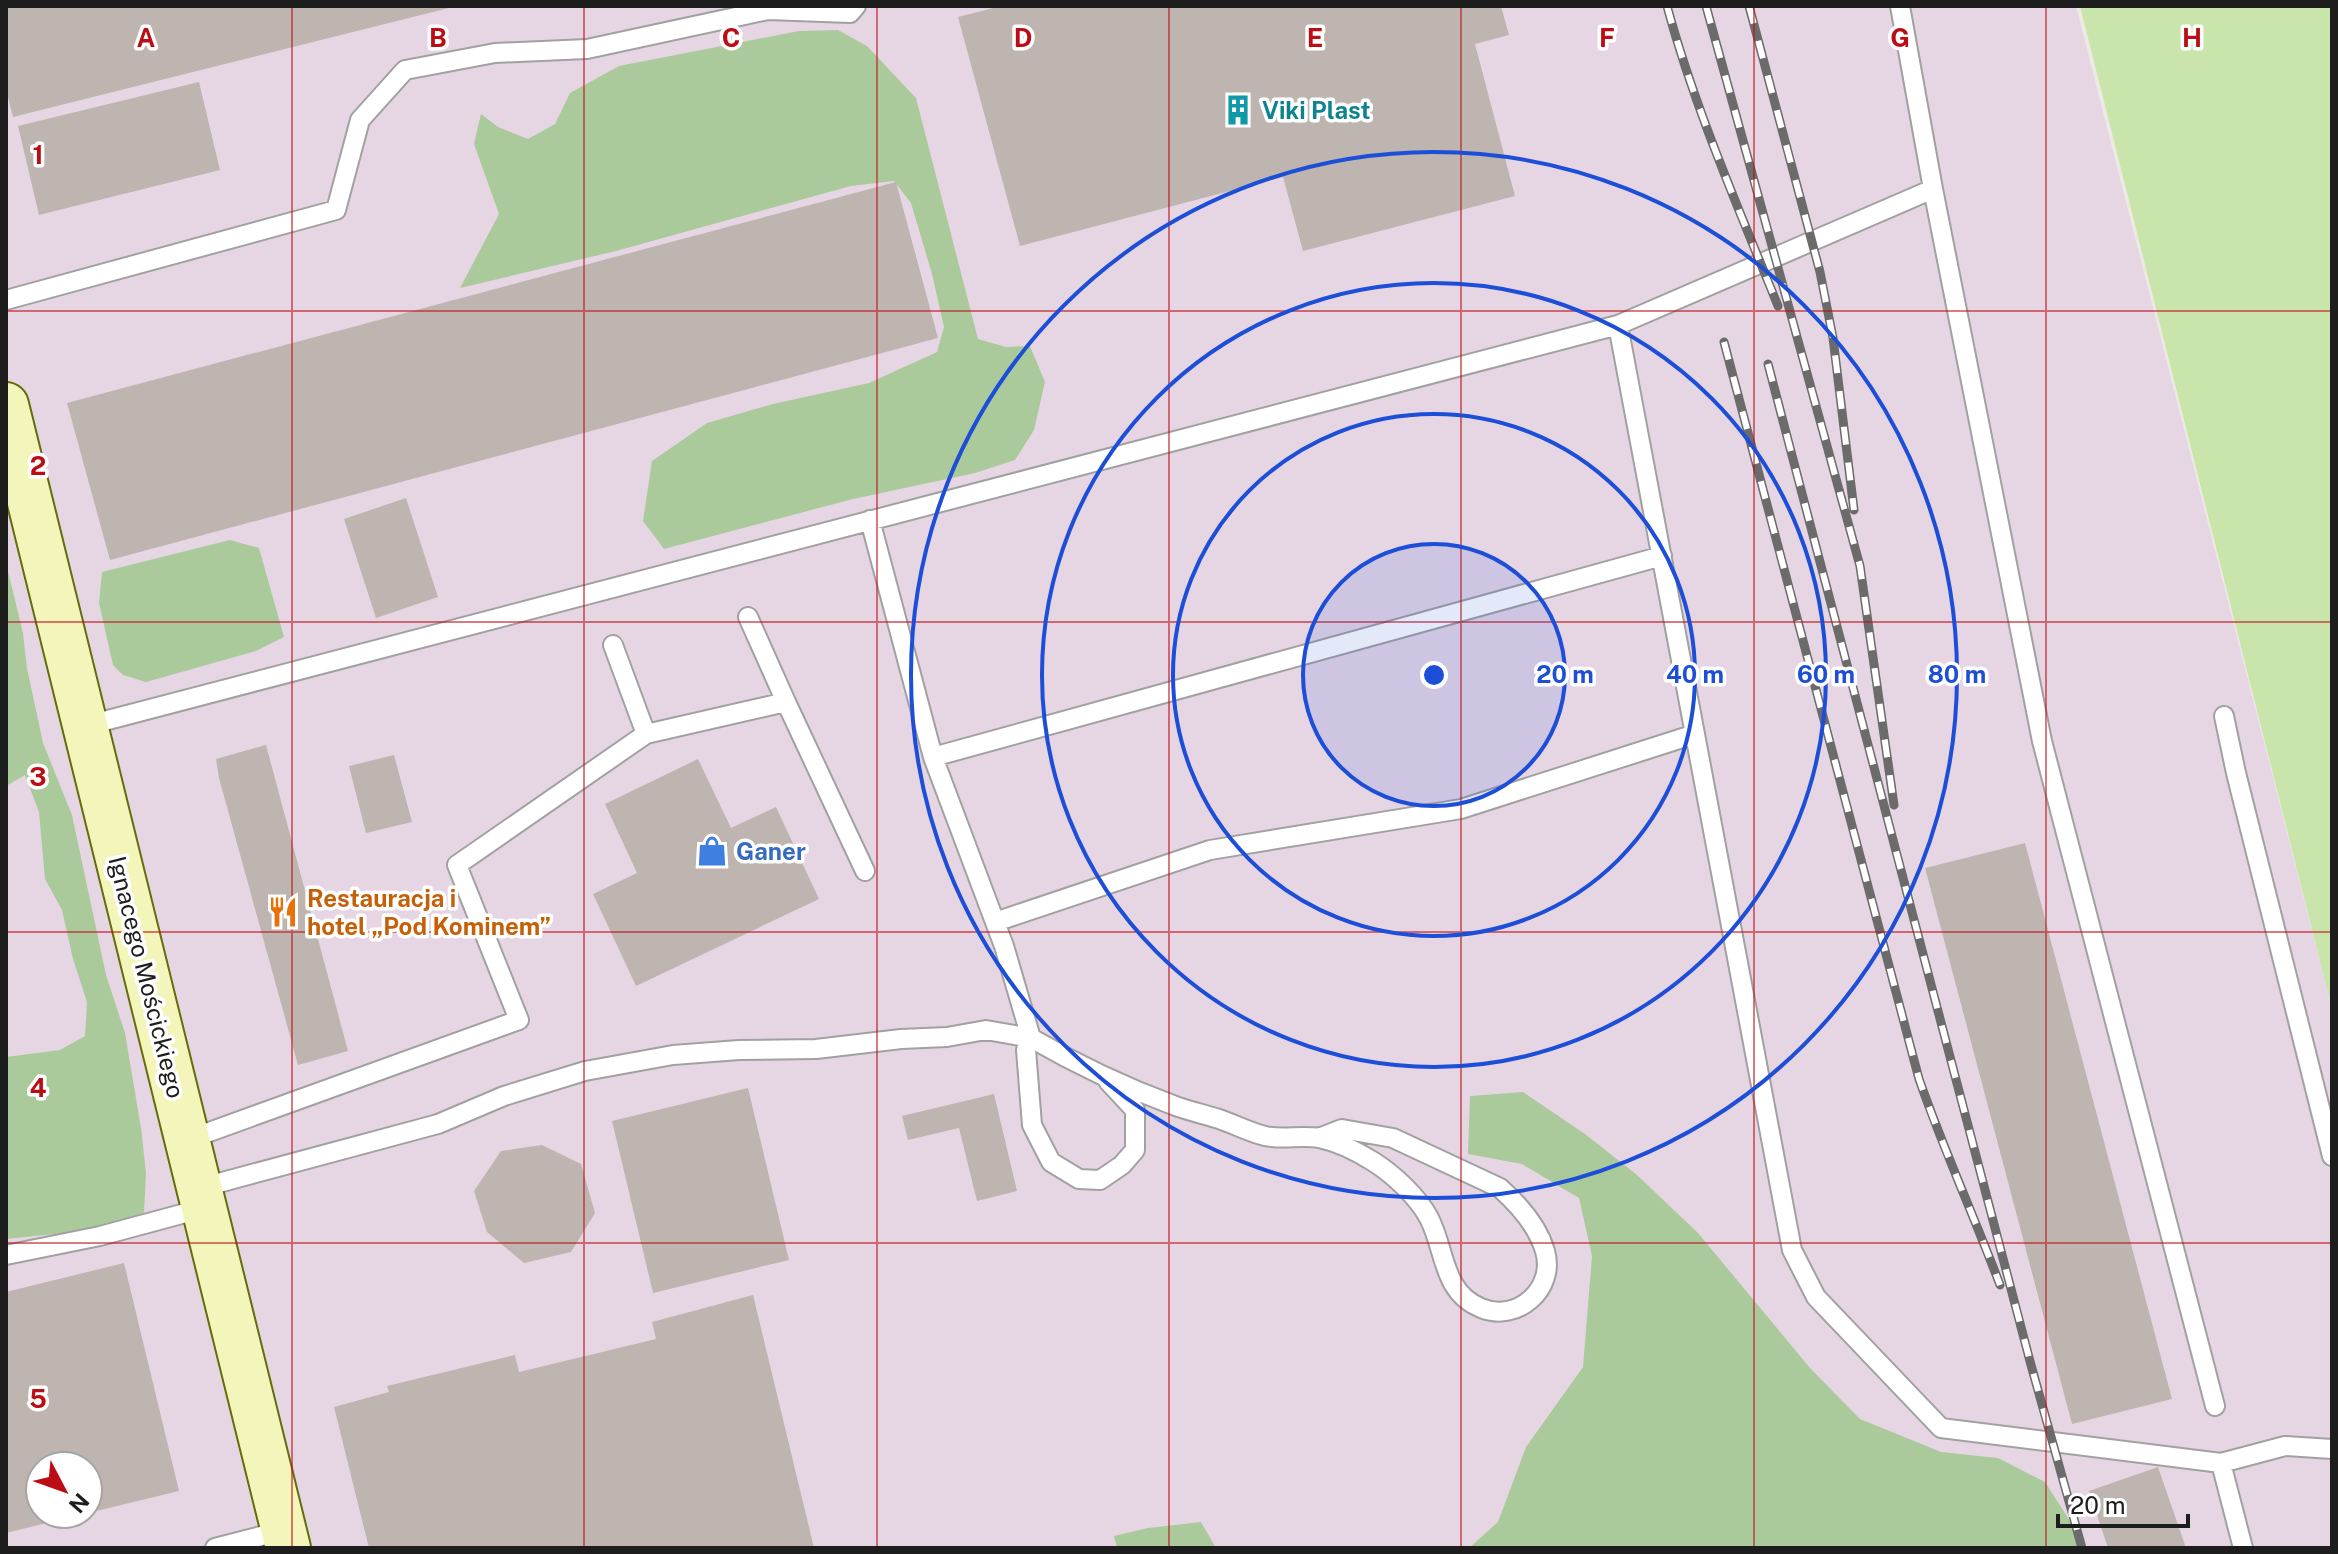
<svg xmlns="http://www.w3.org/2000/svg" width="2338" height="1554" font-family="'Public Sans',sans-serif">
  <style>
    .industrial { fill: #e6d6e4; fill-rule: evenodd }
    .grass { fill: #cae5ac }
    .forest { fill: #abca9b }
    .building { fill: #beb5b0 }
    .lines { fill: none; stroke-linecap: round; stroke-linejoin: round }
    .lane-casing { stroke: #a1a1a1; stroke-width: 22 }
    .secondary-casing { stroke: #656c0c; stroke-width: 48 }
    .lane { stroke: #fff; stroke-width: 18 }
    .secondary { stroke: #f4f5ba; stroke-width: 44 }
    .rail-casing { stroke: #6b6b6b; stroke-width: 9 }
    .rail { stroke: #fff; stroke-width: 6; stroke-dasharray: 18; stroke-linecap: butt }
    .grid { fill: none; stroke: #bc0d15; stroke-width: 2; stroke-opacity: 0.55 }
    .ring { fill: none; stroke: #1d4ed8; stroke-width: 4 }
    .labels { text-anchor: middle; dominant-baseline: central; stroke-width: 7; stroke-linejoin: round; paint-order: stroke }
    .culture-label { font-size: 24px; font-weight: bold; fill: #0d838f; stroke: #fff; text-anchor: start }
    .shop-label { font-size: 24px; font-weight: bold; fill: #366cbe; stroke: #fff; text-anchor: start }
    .food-label { font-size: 24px; font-weight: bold; fill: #c56008; stroke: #fff; text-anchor: start }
    .street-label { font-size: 24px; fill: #1d1d1d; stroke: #fff }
    .grid-label { font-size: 26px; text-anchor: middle; font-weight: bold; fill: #bc0d15; stroke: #fff; stroke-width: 7; stroke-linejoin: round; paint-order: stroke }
    .centre { fill: #1d4ed8; stroke: #fff; stroke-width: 4 }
    .ring-label { font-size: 24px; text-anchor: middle; font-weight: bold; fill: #1d4ed8; stroke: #fff; stroke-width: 7; stroke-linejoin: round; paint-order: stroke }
  </style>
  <rect width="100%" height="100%" fill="#edeae3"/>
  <!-- industrial -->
  <path class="industrial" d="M6,6H2076L2332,1009V1548H6ZM40,1466H88V1514H40Z"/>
  <!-- grass -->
  <path class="grass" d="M2080,6H2332V1009Z"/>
  <!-- forest -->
  <path class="forest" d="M838,30L867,46L916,98L978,339L1006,347L1030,346L1045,382L1034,430L1015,460L975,473L853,499L664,549L643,521L652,461L707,423L773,404L869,383L937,352L944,327L932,274L911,203L894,181L851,186L616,251L460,288L499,214L474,144L481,114L498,127L528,139L555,124L570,93L619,66L799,31Z
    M230,540L259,548L284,637L256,651L146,682L123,675L113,665L99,603L102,572Z
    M6,563L23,633L27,668L43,743L72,815L106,975L125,1033L141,1128L146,1173L144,1213L84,1231L6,1239V1057L60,1050L85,1036L87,1002L73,959L62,910L45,879L39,812L25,775L6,786Z
    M1523,1092L1585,1134L1637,1175L1698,1233L1810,1368L1860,1419L1941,1452L1998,1458L2045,1482L2075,1529L2079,1548H1469L1498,1522L1526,1447L1583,1367L1592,1256L1579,1198L1522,1164L1468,1154L1470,1096Z
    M1201,1522L1216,1548H1117L1114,1536L1148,1528Z"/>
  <!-- building -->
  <path class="building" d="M6,6H453V7L13,117L6,89Z
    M1001,6H1501L1509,35L1475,44L1515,196L1303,251L1283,177L1020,246L958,17Z
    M199,82L220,170L39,215L18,126Z
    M896,182L938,338L110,560L67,403Z
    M406,498L438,597L376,618L344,519Z
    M266,745L348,1051L298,1065L219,778L216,759Z
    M394,755L412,822L366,833L349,766Z
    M698,759L731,828L776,807L819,899L636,986L593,894L637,873L605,804Z
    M2025,843L2172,1399L2072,1424L1925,868Z
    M748,1088L789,1260L653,1293L612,1121Z
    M994,1094L1017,1191L977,1201L959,1128L908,1140L902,1116Z
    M542,1145L581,1164L595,1213L571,1252L524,1263L487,1232L474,1191L501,1151Z
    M124,1263L179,1491L88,1513V1466H40V1514L79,1515L6,1533V1292Z
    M753,1295L814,1548H369L334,1407L389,1392L387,1386L515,1355L519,1372L656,1339L652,1322Z
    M2158,1467L2186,1548H2108L2089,1491Z"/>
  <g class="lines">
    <!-- lane casing -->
    <g class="lane-casing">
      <path id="lane" d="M1900,6L1933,189
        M6,300L336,210L360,120L405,70L495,53L587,49L768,10L850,13L856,6
        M1618,325L1933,189L2042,741L2215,1406
        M870,520L933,757L1662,556
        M748,617L786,702
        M2224,716L2236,773L2332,1156
        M85,726L1618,325L1792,1250L1816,1297L1941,1428L2221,1463L2285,1446L2332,1449
        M646,734L786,702L865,871
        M933,757L1004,946L1031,1038C1076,1064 1124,1087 1173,1105C1188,1111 1204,1114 1219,1119C1234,1124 1249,1132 1265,1136C1282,1140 1301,1135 1319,1138C1338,1142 1358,1152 1374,1162C1394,1175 1418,1197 1429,1218C1446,1251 1442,1292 1481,1308C1517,1323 1556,1289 1545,1251C1538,1227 1518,1204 1500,1188L1393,1138L1342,1129L1319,1138
        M995,922L1210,850L1461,809L1695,734
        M187,1140L519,1020L457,865L646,734L613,645
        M200,1188L438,1124L504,1096L585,1071L673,1055L739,1050L816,1049L901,1039L947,1037L986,1030L1031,1038L1026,1050L1032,1125L1051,1162L1079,1179L1100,1180L1122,1165L1135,1150V1110L1108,1081
        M6,1255L100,1236L204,1208
        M2221,1463L2243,1548
        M215,1548L284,1530"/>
    </g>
    <!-- secondary casing -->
    <g class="secondary-casing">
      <path id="secondary" d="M6,405L288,1548"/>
    </g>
    <!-- lane -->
    <use href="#lane" class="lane"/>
    <!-- secondary -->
    <use href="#secondary" class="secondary"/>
    <!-- rail casing -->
    <g class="rail-casing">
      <path id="rail" d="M1667,6C1695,109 1738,207 1778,306
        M1706,6L1860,566L1894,805
        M1749,6L1820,272L1833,338L1854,510
        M1724,342L1919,1079C1943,1148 1974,1216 2000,1285
        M1768,364L2031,1365L2082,1548"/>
    </g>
    <!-- rail -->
    <use href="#rail" class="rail"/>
  </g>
  <!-- grid -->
  <path class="grid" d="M292,6V1548M584,6V1548M877,6V1548M1169,6V1548M1461,6V1548M1754,6V1548M2046,6V1548M6,311H2332M6,622H2332M6,932H2332M6,1243H2332"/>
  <!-- distance rings -->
  <circle cx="1434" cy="675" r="131" fill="#1d4ed8" fill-opacity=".12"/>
  <g class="ring">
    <circle cx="1434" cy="675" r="131"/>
    <circle cx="1434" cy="675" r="261"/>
    <circle cx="1434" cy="675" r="392"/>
    <circle cx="1434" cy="675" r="523"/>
  </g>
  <!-- icons -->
  <defs>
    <g id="building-bare" transform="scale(2.4)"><path d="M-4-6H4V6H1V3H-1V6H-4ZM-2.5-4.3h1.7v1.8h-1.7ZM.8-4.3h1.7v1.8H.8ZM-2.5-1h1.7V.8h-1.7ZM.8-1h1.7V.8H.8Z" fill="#0f9aa8" stroke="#fff" stroke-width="2.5" paint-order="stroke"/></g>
    <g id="shop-bare" transform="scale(2.4)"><path d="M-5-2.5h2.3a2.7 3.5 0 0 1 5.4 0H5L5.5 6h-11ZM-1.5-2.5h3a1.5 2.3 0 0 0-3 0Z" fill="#3f7fe0" stroke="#fff" stroke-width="2.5" paint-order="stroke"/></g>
    <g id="restaurant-bare" transform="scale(2.4)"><path d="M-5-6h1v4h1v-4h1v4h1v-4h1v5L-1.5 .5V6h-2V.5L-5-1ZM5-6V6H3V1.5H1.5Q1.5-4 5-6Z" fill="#e8710a" stroke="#fff" stroke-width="2.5" paint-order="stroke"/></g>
  </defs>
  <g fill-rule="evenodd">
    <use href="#building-bare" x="1238" y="110"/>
    <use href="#shop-bare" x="712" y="851"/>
    <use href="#restaurant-bare" x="283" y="912"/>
  </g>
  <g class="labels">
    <!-- culture labels -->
    <g class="culture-label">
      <text x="1262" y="110">Viki Plast</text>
    </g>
    <!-- shop labels -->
    <g class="shop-label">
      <text x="736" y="851">Ganer</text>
    </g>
    <!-- food labels -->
    <g class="food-label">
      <text x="307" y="898">Restauracja i<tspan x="307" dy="28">hotel „Pod Kominem”</tspan></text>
    </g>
    <!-- street labels -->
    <g class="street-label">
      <text transform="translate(147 977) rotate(76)">Ignacego Mościckiego</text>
    </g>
  </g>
  <g class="grid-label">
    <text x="146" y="47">A</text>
    <text x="438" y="47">B</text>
    <text x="731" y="47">C</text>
    <text x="1023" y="47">D</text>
    <text x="1315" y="47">E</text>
    <text x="1607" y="47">F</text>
    <text x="1900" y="47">G</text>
    <text x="2192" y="47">H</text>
    <text x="38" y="164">1</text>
    <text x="38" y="475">2</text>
    <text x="38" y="786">3</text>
    <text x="38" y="1097">4</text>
    <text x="38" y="1408">5</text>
  </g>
  <circle cx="1434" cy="675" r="12" class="centre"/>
  <g class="ring-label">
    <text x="1565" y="683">20 m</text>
    <text x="1695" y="683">40 m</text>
    <text x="1826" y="683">60 m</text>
    <text x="1957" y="683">80 m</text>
  </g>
  <!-- border -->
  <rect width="2338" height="1554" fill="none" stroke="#1d1d1d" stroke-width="16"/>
  <!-- north arrow -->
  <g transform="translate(64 1490) rotate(131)"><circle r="38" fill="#ffffff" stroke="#a5a5a5" stroke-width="2"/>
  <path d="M0-6L14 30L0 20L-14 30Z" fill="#bc0d15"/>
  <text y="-12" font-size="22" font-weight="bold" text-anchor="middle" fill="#1d1d1d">N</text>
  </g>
  <!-- scale -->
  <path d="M2058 1514v12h130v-12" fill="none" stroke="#1d1d1d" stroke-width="4"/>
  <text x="2070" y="1514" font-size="24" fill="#1d1d1d" stroke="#ffffff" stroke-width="6" paint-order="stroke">20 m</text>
</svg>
